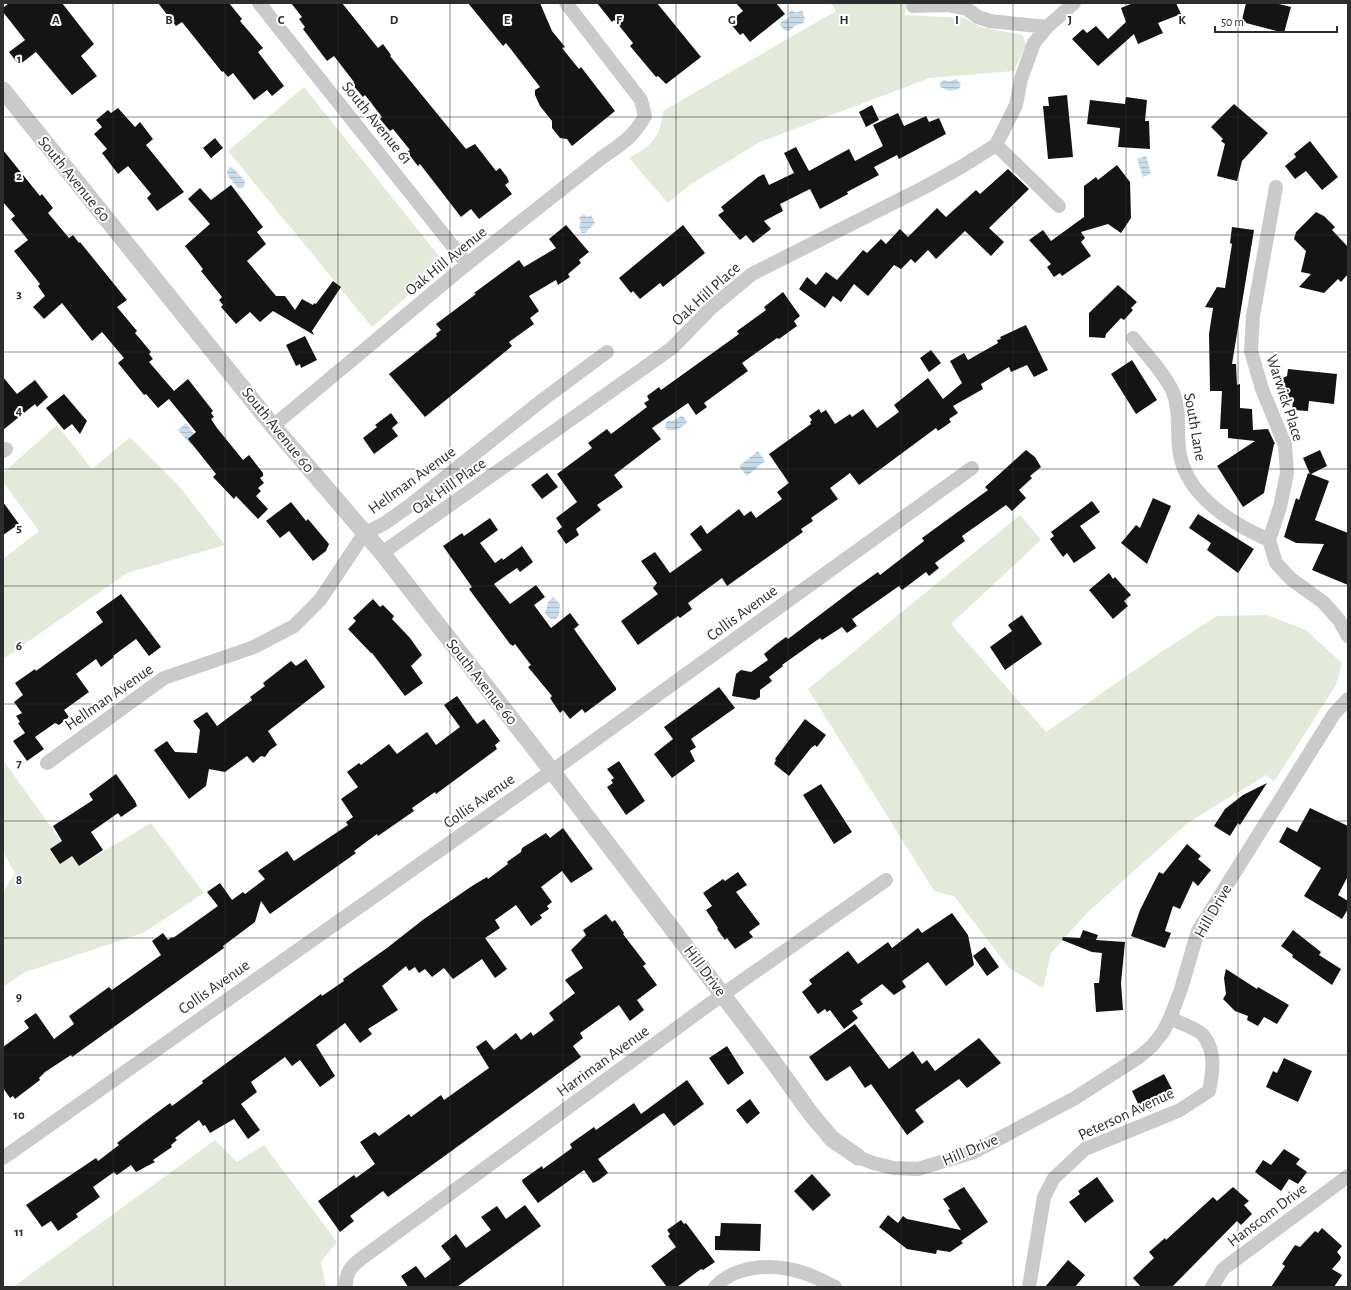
<svg xmlns="http://www.w3.org/2000/svg" width="1351" height="1290" font-family="'Alegreya Sans',sans-serif">
  <style>
    .green { fill: #e3eada }
    .water { fill: url(#water-rules) }
    .building { fill: #141414 }
    .lines { fill: none; stroke-linecap: round; stroke-linejoin: round }
    .minor { stroke: #cacaca; stroke-width: 14 }
    .tertiary { stroke: #cacaca; stroke-width: 17 }
    .grid { fill: none; stroke: #2d2d2d; stroke-width: 1; stroke-opacity: 0.55 }
    .labels { text-anchor: middle; dominant-baseline: central; stroke-width: 4; stroke-linejoin: round; paint-order: stroke }
    .street-label { font-size: 16px; fill: #2d2d2d; stroke: #fff }
    .grid-label { font-size: 13px; text-anchor: middle; font-weight: bold; fill: #2d2d2d; stroke: #fff; stroke-width: 4; stroke-linejoin: round; paint-order: stroke }
  </style>
  <defs>
    <pattern id="water-rules" width="6" height="5" patternUnits="userSpaceOnUse"><rect width="6" height="5" fill="#c7dbea"/><path d="M0 2.5h6" fill="none" stroke="#abbcc9"/></pattern>
  </defs>
  <rect width="100%" height="100%" fill="#fff"/>
  <!-- green -->
  <path class="green" d="M831,3H906L905,15L964,18L981,27L1023,35L1026,45L1014,71L930,78L760,142L691,184L668,203L629,158C651,146 661,137 663,111L836,11Z
    M304,87L438,255L439,263L434,273L372,327L228,151Z
    M57,425L92,469L130,437L179,486L225,545L127,573L3,659V559L39,531L3,482V473Z
    M1020,515L1041,540L951,624L1046,732L1158,654L1217,616L1267,615L1306,630L1342,663L1336,685L1274,782L1266,775L1189,822L1089,911L1051,953L1043,988L1009,968L954,896L934,891L808,689Z
    M3,760L79,866L151,823L204,893L143,933L23,973L3,987V892L15,873L3,852Z
    M215,1140L237,1162L264,1145L337,1242L321,1262L326,1287H13Z"/>
  <!-- water -->
  <path class="water" d="M791,10L796,13L802,10L805,19L803,23L796,25L789,31L784,30L780,25L781,22L789,18V13Z
    M956,79L961,84L959,89L950,91L940,87V83L943,80L950,81Z
    M1146,156L1151,174L1143,177L1137,159Z
    M230,167L234,169L245,181L244,187L238,188L228,176L227,171Z
    M584,214L587,217L591,215L595,223L585,233H582L579,227L581,221L579,218Z
    M681,416L685,418L687,422C681,429 676,431 667,430L665,425L667,421L675,420Z
    M186,423L198,439L191,445L178,430Z
    M758,451L765,461L747,476L739,466Z
    M553,597L560,604L559,615L556,619H551L545,614L548,602Z"/>
  <!-- building -->
  <path class="building" d="M9,3H62L94,44L81,56L97,76L72,95L36,52L19,65L9,52L25,40L3,12V8Z
    M158,3H229L242,19L240,21L263,48L258,52L284,86L272,96L267,90L254,100L233,73L228,77L223,71L222,72L182,22L176,26Z
    M291,3H342L378,48L383,44L391,55L390,56L466,149L475,144L496,171L500,168L507,177L509,182L505,185L512,194L479,219L471,209L461,217L420,164L418,166L407,152L410,150L393,129L390,131L380,119L382,117L365,95L363,97L352,84L354,82L334,56L327,61L303,29L305,27L299,19L302,17Z
    M468,3H540L552,31L565,47L562,48L579,69L581,67L615,111L572,146L567,139L560,138L552,128V121L540,106L535,95V90L540,87L506,43L503,46Z
    M597,3H657L701,57L666,84L658,76L656,77L630,46L633,43L617,23L614,20L612,22Z
    M736,3H776L785,14L750,42L743,33L740,35L729,22L743,11Z
    M1133,3H1176L1181,14L1158,23L1163,33L1138,44L1134,34L1098,66L1072,39L1083,29L1087,33L1096,26L1108,39L1126,22L1121,8Z
    M1246,3H1275L1291,7L1284,33L1246,23V22L1242,20Z
    M1067,95L1073,157L1048,159L1043,106H1049L1048,97Z
    M1126,97L1147,100L1145,121H1149L1150,149L1118,147L1120,128L1087,124L1090,100L1125,104Z
    M1234,104L1268,133L1242,161L1237,181L1217,176L1225,144L1221,141L1223,139L1211,127Z
    M872,105L879,120L866,127L859,112Z
    M118,108L135,127L140,122L153,139L146,145L184,192L157,211L147,198L151,194L128,166L118,174L102,153L107,149L94,134L102,127L96,120L108,110L111,113Z
    M898,113L904,126L926,116L929,122L939,118L946,134L899,159L897,155L874,167L879,175L847,192L848,194L820,209L810,189L780,204L783,211L764,221L771,229L753,243L746,235L740,240L718,215L724,211L721,207L758,177L764,174L769,185L794,173L784,153L796,147L809,171L849,149L855,161L883,146L873,125Z
    M215,138L223,148L211,158L203,148Z
    M1310,141L1338,177L1322,190L1306,171L1295,179L1285,166L1296,157L1294,154Z
    M3,150L40,196L42,194L53,208L48,213L69,238L73,235L79,243L80,242L127,300L117,307L137,331L135,333L151,352L149,354L153,359L149,362L174,391L188,379L213,411L211,413L214,417L211,419L217,428L243,460L249,455L263,473V476L260,478L264,483L258,488L261,491L256,496L268,509L258,519L236,496L234,499L213,477L216,474L188,439L196,432L169,399L158,408L146,394L144,395L118,363L124,358L102,332L92,341L62,303L44,319L33,307L45,296L38,286L40,284L14,251L28,240L11,219L15,216L3,202Z
    M1117,165L1130,182L1131,218L1121,233L1108,224L1081,232L1085,238L1081,242L1091,256L1062,276L1060,273L1054,277L1047,267L1051,264L1029,240L1043,230L1051,241L1084,217V186L1096,177L1098,180Z
    M1008,169L1029,189L989,228L1004,242L991,256L965,231L936,259L928,250L915,263L911,259L901,269L894,265L868,296L854,284L841,302L833,296L825,308L799,289L807,277L816,285L826,272L837,280L863,250L867,253L881,239L886,244L900,229L908,237L937,208L946,217L976,190L980,194Z
    M231,185L263,227L257,232L266,244L247,261L276,296H285L295,310L302,299L313,305L314,303L316,304L333,281L341,287L312,331L314,335L273,311L260,322L250,312L236,324L221,307L223,305L219,300L222,297L201,271L203,269L185,246L210,224L188,199L200,188L211,200Z
    M1316,212L1324,216L1335,227L1332,230L1348,247V274L1341,282L1338,279L1324,293L1299,287L1311,274L1301,272L1306,251L1294,239L1296,232Z
    M566,225L589,252L579,260L581,263L568,274L570,277L558,285L556,280L529,296L539,311L530,318L534,324L509,342L512,346L425,417L389,374L437,336L436,334L441,330L436,324L476,294L474,293L519,260L524,267L556,248L549,239Z
    M683,225L705,253L663,287L660,283L640,299L633,291L631,293L619,278Z
    M1232,227L1254,230L1232,364H1236L1237,385L1240,384V408L1252,409L1253,430L1268,429L1275,444H1274L1264,493L1243,507L1217,466L1255,441L1228,438V429H1220L1222,391H1210L1209,334L1213,308L1205,307L1217,287L1225,288L1232,244L1230,243Z
    M1118,285L1137,302L1131,308L1133,310L1124,320L1121,318L1106,334L1105,338L1089,337V313Z
    M783,292L800,316L794,321L797,326L779,339L777,338L742,363L748,371L704,403L707,407L696,415L688,403L652,428L661,439L614,475L623,487L597,505L601,510L576,529L579,535L566,544L557,531L562,527L556,518L577,502L557,474L592,448L588,443L607,429L611,434L647,407L644,403L649,400L647,396L659,387L661,390L739,334L737,331L766,310L764,307Z
    M1026,325L1048,370L1034,377L1027,365L1011,372L1009,367L981,384L983,389L953,406L958,413L949,419L951,422L938,431L936,428L859,485L850,473L830,488L838,499L811,518L813,521L801,529L803,532L727,586L722,578L688,603L692,609L680,618L678,616L638,645L621,621L658,594L653,588L657,583L641,561L655,552L670,573L702,550L690,534L701,525L707,534L739,509L744,516L751,511L756,518L782,499L777,492L789,483L769,454L811,424L810,422L812,420L809,416L819,409L821,413L826,410L835,424L850,414L852,417L863,409L877,428L899,412L894,405L928,378L943,399L962,383L950,361L964,353L968,360L998,343L997,340L1001,339L1000,337Z
    M305,336L317,360L301,368L300,364L296,366L286,345Z
    M931,350L941,363L929,372L920,358Z
    M1132,360L1157,400L1136,414L1111,374Z
    M1288,369L1337,374L1334,404L1309,401L1308,411L1292,410L1293,400L1280,399L1276,381L1287,376Z
    M3,377L17,394L35,380L48,397L37,407L35,404L3,430Z
    M64,394L87,421L80,434L72,424L64,430L46,408Z
    M391,413L398,423L392,428L398,436L374,454L363,438L377,427L375,425Z
    M1026,450L1035,457L1041,467L1030,476L1032,478L1019,490L1026,498L1012,511L1006,505L962,536L965,541L935,563L939,568L929,576L926,572L902,590L899,586L852,619L857,626L847,633L842,627L822,640L820,638L782,665L783,666L769,677L772,681L760,690V697L755,700L732,696L736,674L741,670L751,672L768,660L764,654L775,645L786,637L788,639L854,589L878,572L880,575L924,541L922,538L988,490L985,487Z
    M1320,450L1327,466L1311,474L1329,481L1315,520L1348,533V585L1312,570L1324,544L1296,543L1284,537L1296,498L1299,500L1308,473L1310,474L1303,458Z
    M547,473L558,487L542,499L531,485Z
    M1153,498L1171,506L1147,564L1121,543L1136,525L1140,528Z
    M1092,501L1100,512L1080,526L1096,548L1074,563L1067,553L1063,557L1050,539L1054,536L1051,532Z
    M3,502L19,524L3,535Z
    M291,502L306,521L308,519L329,544L326,551L313,561L289,531L280,538L266,521Z
    M1198,514L1254,549L1238,573L1207,550L1211,543L1189,528Z
    M490,518L498,530L480,543L495,563L502,558L503,560L522,546L533,562L520,572L517,568L494,584L510,604L536,585L545,597L534,605L551,628L570,613L579,625L574,629L616,688V690L585,713L582,709L570,719L563,710L560,713L550,698L552,696L528,667L531,665L515,644L513,646L510,644L469,589L472,587L443,546L462,533L464,536Z
    M1109,573L1113,579L1115,577L1131,595L1124,601L1128,606L1113,619L1089,590Z
    M121,594L161,647L149,656L136,639L113,656L114,657L101,667L96,659L76,674L89,692L64,710L69,717L59,725L55,723L35,737L44,749L27,761L13,741L25,733L18,723L20,722L16,716L22,713L14,702L23,695L15,683L35,669L36,671L103,622L96,612Z
    M373,599L380,607L383,605L394,616L392,619L410,638L422,655L411,666L423,683L405,696L372,653H371L348,629L356,621L353,618Z
    M1022,615L1042,644L1005,670L990,647L1012,631L1008,625Z
    M306,659L325,687L268,731L277,745L270,750L265,757L261,756L253,763L247,756L225,772L209,769L206,786L189,799L154,750L167,741L175,752L197,753L200,730L193,721L207,712L217,726L252,700L250,697L265,686L263,683L291,661L296,666Z
    M719,687L735,708L691,739L696,747L690,751L695,761L672,778L654,754L673,739L664,727Z
    M457,696L477,724L484,719L500,741L495,745L497,749L436,794L435,792L412,808L414,811L378,836L377,834L354,851L356,853L270,914L261,901L255,922L223,946L224,948L72,1057L71,1055L45,1072L39,1078L40,1080L15,1099L13,1096L10,1098L3,1088V1047L29,1028L24,1021L36,1013L54,1039L74,1024L69,1016L109,987L112,990L161,955L152,941L163,933L168,940L172,937L173,938L218,906L207,892L220,883L232,900L243,892L245,894L265,879L258,871L287,851L294,861L348,825L346,822L353,817L341,799L358,787L347,772L359,763L361,765L389,744L397,754L427,732L436,745L460,727L444,705Z
    M805,719L826,735L817,747L815,745L811,748L789,776L774,764L776,760L775,759Z
    M619,761L645,801L626,815L607,787L613,783L611,780L614,778L607,769Z
    M116,774L135,801L137,806L121,817L118,813L91,832L103,850L79,866L72,856L60,864L50,849L62,841L53,826L93,800L89,794Z
    M1267,783L1240,825L1238,823L1230,836L1214,826L1225,809L1243,795Z
    M821,784L852,832L834,844L803,795Z
    M1310,808L1348,826V876L1338,895L1348,901V909L1342,919L1304,896L1321,868L1279,842L1287,827L1297,832Z
    M563,828L593,869L571,883L562,871L541,887L552,902L547,906L549,909L540,915L542,918L531,926L516,905L495,920L500,928L485,938L507,969L495,978L482,959L453,979L444,968L432,977L425,969L419,973L415,967L409,971L406,966L382,986L398,1010L368,1029L372,1034L360,1043L345,1023L316,1045L335,1076L320,1087L300,1060L292,1066L285,1057L251,1082L257,1092L241,1104L260,1130L248,1139L234,1119L210,1133L205,1125L203,1126L199,1120L175,1138L177,1140L171,1145L172,1147L153,1160L155,1162L136,1172L131,1165L117,1175L114,1172L93,1187L100,1197L76,1214L78,1217L58,1231L51,1221L42,1227L26,1205L96,1158L98,1161L119,1145L117,1143L147,1120L170,1103L172,1106L203,1083L202,1081L321,994L322,996L344,981L343,979L387,948L424,919L472,886L487,877L488,879L508,864L507,862L521,852L522,848L546,833L550,838Z
    M1187,844L1201,856L1198,859L1211,870L1198,886L1193,881L1180,909L1173,906L1165,931L1171,933L1165,948L1131,936L1140,910L1159,872L1163,874Z
    M738,872L747,885L736,892L760,924L749,932L753,937L735,949L727,938L725,940L717,929L718,928L706,910L712,906L703,893L723,879L725,881Z
    M952,913L968,935L974,965L946,986L928,962L902,981L906,987L894,995L882,984L860,1000L863,1004L852,1011L858,1018L844,1029L830,1010L827,1012L825,1009L818,1014L802,992L812,984L809,980L848,951L858,964L888,942L892,948L918,928L922,933Z
    M606,914L612,922L615,920L624,933L623,934L646,964L643,966L657,985L637,1000L644,1010L630,1021L619,1005L580,1033L583,1038L573,1046L581,1057L388,1197L383,1191L350,1216L354,1221L340,1232L318,1201L354,1175L356,1178L375,1164L360,1142L375,1132L379,1136L409,1114L411,1117L441,1095L444,1100L489,1068L476,1047L486,1040L494,1050L516,1033L521,1040L531,1032L533,1036L554,1020L549,1013L575,993L565,980L583,968L571,950L586,935L583,930Z
    M1083,930L1098,935L1096,940L1125,942L1121,983L1123,1010L1096,1012L1094,983H1099L1102,953L1092,952L1062,940L1063,937L1080,938Z
    M1293,930L1321,952L1319,955L1341,969L1332,985L1292,957L1293,955L1281,946Z
    M985,947L999,967L987,976L973,956Z
    M1226,969L1257,989L1258,987L1289,1005L1277,1024L1264,1017L1258,1026L1247,1020L1248,1016L1235,1011L1223,999L1226,994L1224,978Z
    M855,1024L889,1069L913,1051L922,1064L927,1060L935,1071L979,1038L1001,1063L967,1088L959,1079L915,1110L924,1122L907,1135L871,1084L865,1088L850,1066L827,1081L825,1080L809,1057Z
    M727,1046L744,1073L728,1085L709,1058Z
    M1284,1058L1312,1071L1298,1102L1266,1087L1273,1071L1277,1073Z
    M1164,1074L1174,1093L1141,1110L1132,1091Z
    M687,1080L704,1104L674,1126L664,1113L660,1115L598,1159L608,1173L599,1180L593,1183L584,1170L538,1203L523,1183L522,1180L542,1166L543,1169L572,1148L570,1144L594,1127L596,1130L634,1103L641,1114Z
    M750,1099L760,1113L747,1124L736,1110Z
    M1284,1149L1300,1159L1296,1164L1307,1172L1298,1184L1289,1179L1281,1191L1255,1172L1263,1160L1271,1165Z
    M812,1174L831,1195L813,1211L794,1191Z
    M1097,1177L1114,1201L1085,1223L1069,1202L1080,1194L1078,1191Z
    M964,1187L988,1222L961,1241L963,1243L950,1252L937,1250L936,1254L907,1249L879,1227L888,1215L898,1223L903,1216L907,1219L961,1230L948,1210L950,1209L943,1199Z
    M1233,1187L1249,1201L1244,1205L1252,1214L1241,1225L1237,1221L1172,1287H1141L1133,1278L1154,1258L1149,1252L1165,1238L1166,1240L1213,1197L1217,1201Z
    M525,1205L541,1226L457,1287H408L401,1276L416,1266L425,1278L451,1259L441,1246L456,1234L466,1248L491,1230L481,1217L497,1206L506,1219Z
    M681,1220L684,1224L686,1223L715,1262L703,1270L701,1269L677,1287H667L651,1266L676,1247L668,1236L670,1234L667,1230Z
    M721,1223L761,1224L760,1251L715,1250V1236H720Z
    M1322,1228L1342,1246L1337,1252L1341,1257L1340,1260L1332,1269L1342,1275L1334,1287H1271L1285,1266L1282,1264L1295,1245L1300,1247L1315,1231L1318,1233Z
    M1068,1260L1085,1275L1075,1287H1045Z"/>
  <g class="lines">
    <!-- minor -->
    <path class="minor" d="M259,3L467,264
      M913,6L947,5L967,9L978,17L990,21L1047,27
      M996,145L1059,206
      M1276,187L1253,316L1251,351L1262,389L1285,445L1287,473L1280,507L1269,540L1276,563L1291,579L1323,602L1339,620L1348,636
      M1133,338C1146,354 1165,374 1173,392C1181,413 1176,434 1180,455C1188,497 1233,524 1269,540
      M273,426L467,264L604,156C621,145 635,135 645,116L641,100L566,3
      M3,451L6,449
      M382,553L672,348L711,308L752,274L923,188L961,167L996,145L1016,105L1021,79L1034,43L1047,27L1074,3
      M47,763L164,678L254,647L294,626L320,600L364,534L385,523L409,506L545,398L607,352
      M858,1157L873,1163L894,1168L918,1169L974,1152L1075,1098L1139,1057L1152,1046L1163,1032L1170,1018L1181,989L1198,931L1334,714L1348,699
      M3,1158L552,771L972,468
      M346,1287C345,1273 351,1266 362,1258L722,995L886,880
      M715,1287C736,1264 776,1263 804,1273C814,1276 825,1282 835,1287
      M1029,1287L1044,1197L1054,1178L1085,1149L1180,1110L1209,1091C1213,1072 1216,1051 1203,1035C1198,1029 1177,1022 1170,1018
      M1212,1287L1223,1269L1348,1176"/>
    <!-- tertiary -->
    <path class="tertiary" d="M3,90L273,426L382,553L552,771L770,1057L811,1114L832,1139L858,1157"/>
  </g>
  <!-- grid -->
  <path class="grid" d="M113,3V1287M225,3V1287M338,3V1287M450,3V1287M563,3V1287M676,3V1287M788,3V1287M901,3V1287M1013,3V1287M1126,3V1287M1238,3V1287M3,117H1348M3,235H1348M3,352H1348M3,469H1348M3,586H1348M3,704H1348M3,821H1348M3,938H1348M3,1055H1348M3,1173H1348"/>
  <g class="labels">
    <!-- street labels -->
    <g class="street-label">
      <text transform="translate(377 123) rotate(51)">South Avenue 61</text>
      <text transform="translate(74 179) rotate(51)">South Avenue 60</text>
      <text transform="translate(446 261) rotate(-39)">Oak Hill Avenue</text>
      <text transform="translate(706 294) rotate(-42)">Oak Hill Place</text>
      <text transform="translate(1285 398) rotate(72)">Warwick Place</text>
      <text transform="translate(1195 427) rotate(80)">South Lane</text>
      <text transform="translate(278 430) rotate(51)">South Avenue 60</text>
      <text transform="translate(412 480) rotate(-36)">Hellman Avenue</text>
      <text transform="translate(449 486) rotate(-35)">Oak Hill Place</text>
      <text transform="translate(742 613) rotate(-36)">Collis Avenue</text>
      <text transform="translate(482 682) rotate(52)">South Avenue 60</text>
      <text transform="translate(109 697) rotate(-35)">Hellman Avenue</text>
      <text transform="translate(479 801) rotate(-35)">Collis Avenue</text>
      <text transform="translate(1213 911) rotate(-60)">Hill Drive</text>
      <text transform="translate(705 971) rotate(53)">Hill Drive</text>
      <text transform="translate(214 987) rotate(-35)">Collis Avenue</text>
      <text transform="translate(603 1061) rotate(-36)">Harriman Avenue</text>
      <text transform="translate(1126 1114) rotate(-25)">Peterson Avenue</text>
      <text transform="translate(970 1150) rotate(-23)">Hill Drive</text>
      <text transform="translate(1267 1215) rotate(-37)">Hanscom Drive</text>
    </g>
  </g>
  <g class="grid-label">
    <text x="56" y="24">A</text>
    <text x="169" y="24">B</text>
    <text x="281" y="24">C</text>
    <text x="394" y="24">D</text>
    <text x="507" y="24">E</text>
    <text x="619" y="24">F</text>
    <text x="732" y="24">G</text>
    <text x="844" y="24">H</text>
    <text x="957" y="24">I</text>
    <text x="1070" y="24">J</text>
    <text x="1182" y="24">K</text>
    <text x="19" y="63">1</text>
    <text x="19" y="180">2</text>
    <text x="19" y="298">3</text>
    <text x="19" y="415">4</text>
    <text x="19" y="532">5</text>
    <text x="19" y="650">6</text>
    <text x="19" y="767">7</text>
    <text x="19" y="884">8</text>
    <text x="19" y="1001">9</text>
    <text x="19" y="1119">10</text>
    <text x="19" y="1236">11</text>
  </g>
  <!-- border -->
  <rect width="1351" height="1290" fill="none" stroke="#2d2d2d" stroke-width="8"/>
  <!-- scale -->
  <path d="M1215 26v6h122v-6" fill="none" stroke="#2d2d2d" stroke-width="2"/>
  <text x="1221" y="26" font-size="12" fill="#2d2d2d" stroke="#ffffff" stroke-width="3" paint-order="stroke">50 m</text>
</svg>
